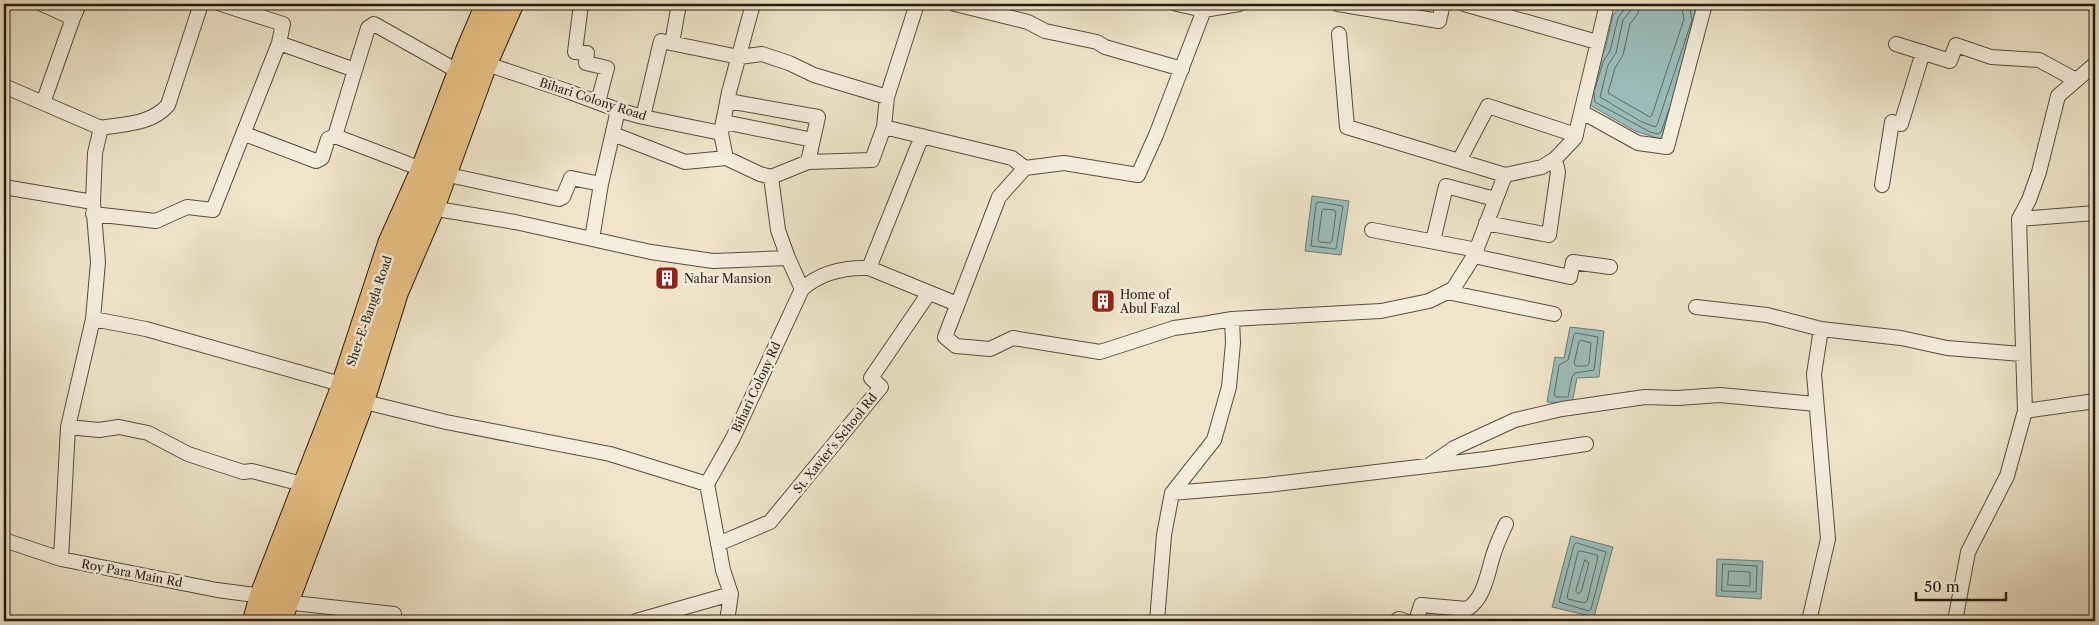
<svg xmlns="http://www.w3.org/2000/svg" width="2099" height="625" font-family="'Libre Caslon Text',serif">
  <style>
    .water { fill: #9bbebb; stroke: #6b7d76 }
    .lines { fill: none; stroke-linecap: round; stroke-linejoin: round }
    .shore { stroke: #606c65; stroke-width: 1 }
    .street-casing { stroke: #574e3e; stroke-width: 16 }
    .highway-casing { stroke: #241b0f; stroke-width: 28 }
    .street { stroke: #f5eedd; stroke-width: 14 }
    .highway { stroke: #e8c286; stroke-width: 26 }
    .labels { text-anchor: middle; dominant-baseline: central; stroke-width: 5; stroke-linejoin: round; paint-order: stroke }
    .street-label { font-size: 12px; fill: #241b0f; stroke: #f5eedd }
    .poi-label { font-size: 12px; fill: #241b0f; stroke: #f5eedd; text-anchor: start }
  </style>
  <rect width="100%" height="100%" fill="#f0e5cb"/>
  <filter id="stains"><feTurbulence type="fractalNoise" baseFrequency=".004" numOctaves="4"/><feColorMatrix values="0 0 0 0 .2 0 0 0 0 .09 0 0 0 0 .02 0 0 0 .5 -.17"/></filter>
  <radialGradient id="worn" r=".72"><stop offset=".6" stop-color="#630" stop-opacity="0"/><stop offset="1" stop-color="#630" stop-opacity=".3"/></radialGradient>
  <!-- water -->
  <path class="water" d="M1622,4H1698L1701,7L1666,135L1660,139L1635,131L1588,104L1598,60L1605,50L1613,15Z
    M1312,196L1349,201L1341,255L1305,251Z
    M1570,327L1604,331L1599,377L1577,378L1572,403L1547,402L1555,357L1564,358Z
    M1571,536L1613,547L1594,617L1552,607Z
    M1717,559L1763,561L1761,599L1716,596Z"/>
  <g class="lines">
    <!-- shore -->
    <path class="shore" d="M1632,4L1631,10L1623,20L1616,53L1608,65L1600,97L1640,121L1655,127L1657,125L1692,20L1689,4
      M1640,4L1638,13L1630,24L1623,55L1615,68L1608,93L1650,117L1652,115L1684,19L1681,4
      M1595,89L1603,62L1610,51L1618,18L1625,8L1626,4
      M1594,92L1595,102L1650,132L1658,134L1661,132L1669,109
      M1319,202L1343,206L1336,249L1311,246L1316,204Z
      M1324,209L1334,210L1336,212L1332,241L1330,243L1320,242L1318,240L1322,211Z
      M1576,333L1598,337L1594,370L1575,373L1572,377L1568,397H1556L1554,395L1559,365L1568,360L1574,335Z
      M1581,340L1591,343L1589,364L1587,366H1576L1574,363L1579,342Z
      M1577,543L1606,552L1591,609L1589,611L1559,602L1574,545Z
      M1581,551L1597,555L1598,557L1587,601L1584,603L1568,599L1567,597L1578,552Z
      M1585,560L1589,563L1581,592L1578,594L1576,591Z
      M1723,564L1757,566L1756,592L1722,591Z
      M1729,571L1750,572V586L1728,585Z"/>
    <!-- street casing -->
    <g class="street-casing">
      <path id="street" d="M42,4L73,18L79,4
        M221,4L283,24L279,43L355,70L368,28L374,24L461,73
        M581,4L575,52L587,53L586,63L607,68L598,102
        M955,4L1028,22L1045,31L1097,42L1105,47L1182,69
        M1177,4L1204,10
        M1239,4L1204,10L1156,135L1138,175L1064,163L1025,168L999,197L945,337L956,346L990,349L1013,338L1100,352L1174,328L1203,324L1232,319L1381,311L1429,301L1453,289L1474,256L1505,175L1542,167L1555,159L1575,138L1607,4
        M1338,4L1439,21L1443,4
        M1464,4L1597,42
        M1339,34L1347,127L1505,175
        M672,43L679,4
        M1896,44L1950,61L1956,45L1991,57L2039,60L2076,80
        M484,63L567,91L618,110L643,117L721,133L726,158L760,174L771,177L778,230L788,258L802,289
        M355,70L335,136L424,170
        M4,86L101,128L95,153L93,202L98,262L93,319L68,427L61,559
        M728,101L818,117L808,162
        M43,103L73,18
        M1582,112L1638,143L1667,147L1705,4
        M643,117L661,41L739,57L762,54L789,63L814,75L887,97
        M724,122L813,140
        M884,127L1012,158L1025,168
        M101,128C124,124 152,124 168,105L201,4
        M721,133L729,92L753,4
        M245,134L316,161L322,158L328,139L335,136
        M613,134L685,162L726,158
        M1459,161L1488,106L1576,135
        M444,174L559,199L563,197L571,178L601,184
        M771,177L808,162L872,160L884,127L887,97L917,4
        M1882,185L1892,122L1901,124L1923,52
        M4,187L93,202
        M431,208L515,222L592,239L601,184L618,110
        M93,214L156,221L187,207L213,210L279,43
        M2019,219L2095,213
        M1486,223L1549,235L1558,172L1555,159
        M1372,230L1477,250
        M592,239L651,252L713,261L788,258
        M1433,241L1446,186L1495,199
        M1474,256L1570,277L1573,262L1610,267
        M869,268L922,136
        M1447,292L1554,314
        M1696,307L1767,315L1821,329L1901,338L1947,348L2022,354
        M93,319L146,329L344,385
        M361,401L446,422L610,454L707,484L723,570L731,594L727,621
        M2025,411L2019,219L2029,200L2039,172L2058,96L2095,64
        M68,427L99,430L119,427L148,433L188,454L243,472L252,471L306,485
        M1431,464L1454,448L1515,420L1562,409L1645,397L1678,398L1720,395L1816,404
        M707,484L733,438L802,289C821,272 844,267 869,268L957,304L956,309
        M1172,493L1267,485L1486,459L1586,444
        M4,540L61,559L217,590L263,596
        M718,544L770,522L881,387L871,378L929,293
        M284,602L394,614
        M636,621L731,594
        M1157,621L1164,535L1172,493L1214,440L1229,387L1233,343L1232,319
        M1396,621L1399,619L1405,621
        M1416,621L1421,605L1467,609C1486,598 1488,568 1495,550C1498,541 1502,533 1506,524
        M1809,621L1828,539L1814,374L1821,329
        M1955,621L1968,552L2007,476L2025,411L2095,401"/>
    </g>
    <!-- highway casing -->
    <g class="highway-casing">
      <path id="highway" d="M256,621L263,596L341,396L391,244L424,170L469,51L489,4
        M278,621L361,401L395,292L431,208L484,63L510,4"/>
    </g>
    <!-- street -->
    <use href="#street" class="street"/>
    <!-- highway -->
    <use href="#highway" class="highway"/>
  </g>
  <!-- icons -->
  <defs>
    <g id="building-square" transform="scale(1.25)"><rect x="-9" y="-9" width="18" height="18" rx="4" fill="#8f2418" stroke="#f5eedd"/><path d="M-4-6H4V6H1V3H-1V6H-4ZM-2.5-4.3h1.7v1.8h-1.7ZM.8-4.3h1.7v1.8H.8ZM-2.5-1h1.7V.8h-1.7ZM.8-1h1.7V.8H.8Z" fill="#fff"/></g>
  </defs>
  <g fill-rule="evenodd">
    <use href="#building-square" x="667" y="278"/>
    <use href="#building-square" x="1103" y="301"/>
  </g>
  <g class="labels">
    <!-- street labels -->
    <g class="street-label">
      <text transform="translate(593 99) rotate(18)">Bihari Colony Road</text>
      <text transform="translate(369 311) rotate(-71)">Sher-E-Bangla Road</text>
      <text transform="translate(756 387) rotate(-65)">Bihari Colony Rd</text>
      <text transform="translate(835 443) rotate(-51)">St. Xavier's School Rd</text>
      <text transform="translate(132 573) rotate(11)">Roy Para Main Rd</text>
    </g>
    <!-- poi labels -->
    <g class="poi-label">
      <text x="684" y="278">Nahar Mansion</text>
      <text x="1120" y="294">Home of<tspan x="1120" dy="14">Abul Fazal</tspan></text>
    </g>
  </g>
  <!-- margin -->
  <rect width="2099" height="625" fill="none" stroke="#f0e5cb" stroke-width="20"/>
  <rect x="5" y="5" width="2089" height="615" fill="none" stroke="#241b0f" stroke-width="2.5"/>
  <rect x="10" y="10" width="2079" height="605" fill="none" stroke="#241b0f"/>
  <!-- scale -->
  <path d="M1916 592v8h90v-8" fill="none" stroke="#241b0f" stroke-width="2.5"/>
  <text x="1924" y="592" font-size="15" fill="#241b0f" stroke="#f5eedd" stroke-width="4" paint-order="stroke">50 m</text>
  <rect width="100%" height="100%" filter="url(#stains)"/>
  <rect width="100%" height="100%" fill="url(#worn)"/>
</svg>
